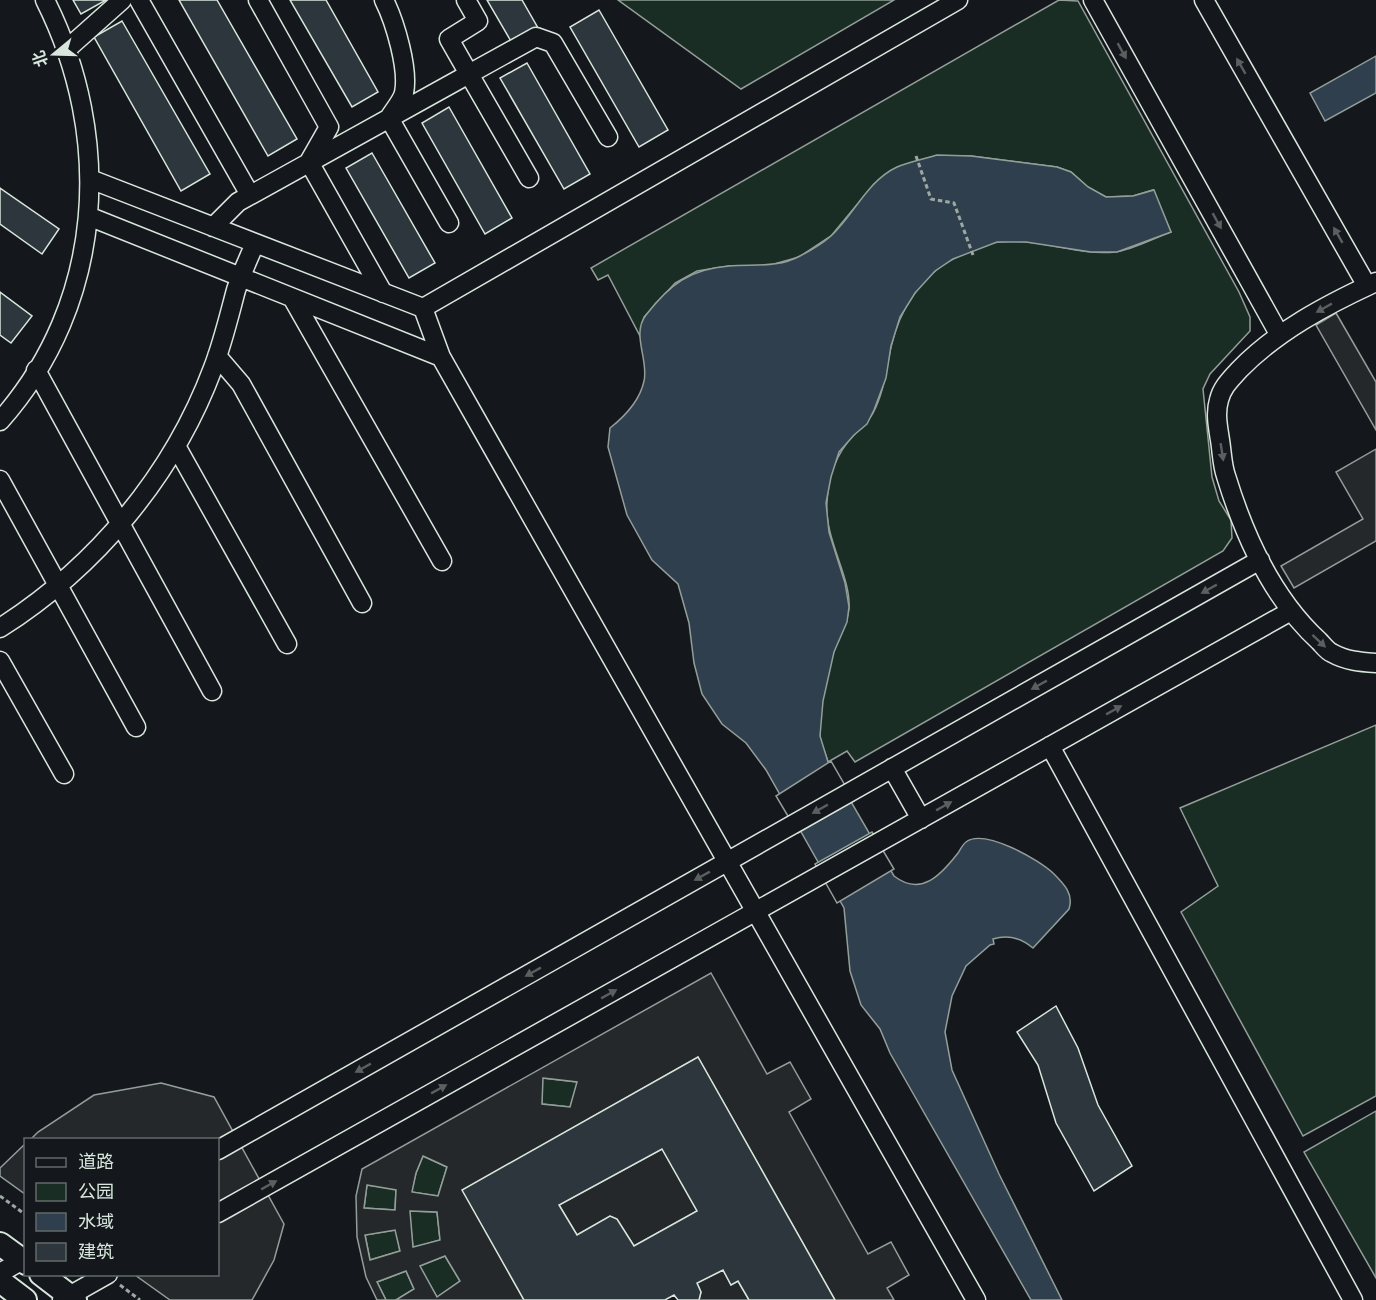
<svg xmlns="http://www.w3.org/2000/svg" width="1376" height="1300" font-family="'Asap Condensed','Noto Sans SC',sans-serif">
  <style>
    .green { fill: #1a2d24; stroke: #939e99; stroke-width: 1.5 }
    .parking { fill: #24282b; stroke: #939e99; stroke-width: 1.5; fill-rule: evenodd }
    .water { fill: #2f3f4d; stroke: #939e99; stroke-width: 1.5 }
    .pier { fill: #14181c; stroke: #939e99; stroke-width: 1.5 }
    .building { fill: #2c363c; stroke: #d8e6dc; stroke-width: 1.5; fill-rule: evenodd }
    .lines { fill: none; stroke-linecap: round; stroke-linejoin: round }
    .minor-casing { stroke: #d8e6dc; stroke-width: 21 }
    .major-casing { stroke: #d8e6dc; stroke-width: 26 }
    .path { stroke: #9da8a2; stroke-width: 3; stroke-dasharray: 4.5 3; stroke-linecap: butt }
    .minor { stroke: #14181c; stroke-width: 18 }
    .major { stroke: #14181c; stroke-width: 22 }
    .oneway { fill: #59605f }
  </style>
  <rect width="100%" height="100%" fill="#14181c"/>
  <!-- green -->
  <path class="green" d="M618,0H894L741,89Z
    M1059,0L1078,1L1239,292L1250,317V331L1210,374L1203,389L1212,477L1219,501L1231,520L1232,538L1223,551L855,762L847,751L828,762C826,754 821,745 820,736C818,717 827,669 834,651C839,637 848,624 849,608C851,576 824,539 827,502C828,478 836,454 853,436C860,428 867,423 873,413C884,392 886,370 891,347C899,311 921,275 955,258C968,251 984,244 998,242C1037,237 1076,256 1115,252C1132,250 1154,238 1171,232L1153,190L1133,196L1106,197L1088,187L1071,172L1057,167L971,156H936L896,168L874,184L831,236L799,257L767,266H729L697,271L675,283L644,317L640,336L608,275L598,280L591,268Z
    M1376,725V1096L1303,1136L1181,912L1218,886L1180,808Z
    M542,1078L578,1082L570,1107L542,1104Z
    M1376,1111V1278L1304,1152Z
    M423,1156L447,1167L438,1196L411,1192L416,1173Z
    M367,1185L396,1189L395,1210L364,1208Z
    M409,1211L437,1212L440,1240L413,1248Z
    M396,1230L400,1251L370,1260L365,1235Z
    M445,1256L460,1281L437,1297L419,1266Z
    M406,1271L414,1289L396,1300H386L377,1282Z"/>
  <!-- parking -->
  <path class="parking" d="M1336,313L1376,382V430L1316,325Z
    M1376,449V541L1294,588L1281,566L1363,519L1336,472Z
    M711,973L767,1074L790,1062L811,1099L789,1112L868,1254L891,1242L909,1275L887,1288L894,1300H835L698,1057L463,1190L524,1300H396L414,1289L406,1271L377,1282L386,1300H377L366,1277L357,1237L356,1196L362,1169ZM543,1078L577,1082L570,1107L542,1104ZM423,1156L447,1167L438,1196L412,1192L416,1173ZM367,1185L396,1190L395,1210L364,1208ZM410,1211L437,1212L440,1240L413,1247ZM395,1230L400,1251L370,1260L365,1235ZM445,1256L460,1281L437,1297L420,1266Z
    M161,1083L214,1097L284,1224L274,1260L252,1300H170L135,1275L218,1274V1140H30L38,1132L94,1095Z
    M25,1144V1194L0,1176V1168Z
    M662,1149L697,1211L634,1246L617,1219L610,1216L577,1235L559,1205Z
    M723,1270L731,1285L738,1281L749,1300H699L701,1292L697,1283Z"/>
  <!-- water -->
  <path class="water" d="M1376,56V93L1325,121L1310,93Z
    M937,155L971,156L1057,167L1071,172L1088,187L1106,197L1133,196L1154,190L1171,232L1117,252H1091L1026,242H997L953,259L935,271L915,293L900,317L891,346L886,378L874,410L867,424L854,435L839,452L831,477L826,503L829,532L845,583L849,607L847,622L834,652L823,701L820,736L828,762L894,876C921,897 941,875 958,853C960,850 963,844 966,842C984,828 1040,860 1054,874C1064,884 1074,894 1069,909L1033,948C1021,938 1008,934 993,939L994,944L990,945L966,966L952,996L945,1032L952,1070L999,1174L1062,1300H1031L890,1053L880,1029L861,1005L850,971L844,908L766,770L746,743L722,724L702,694L694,663L689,623L678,584L652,560L627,515L608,447L610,428C624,417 640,400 644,381C649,360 631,334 646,315C670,284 690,269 729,266C754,264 778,268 800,256C810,251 823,243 831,236C854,215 867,181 897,167C909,162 924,159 937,155Z"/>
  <!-- pier -->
  <path class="pier" d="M831,761L854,801L798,833L776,796Z
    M872,832L894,869L837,903L815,864Z"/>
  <!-- building -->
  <path class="building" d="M73,0H106L81,14Z
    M179,0H217L297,139L268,156Z
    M290,0H326L378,92L352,107Z
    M487,0H522L538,28L512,43Z
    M599,10L668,130L639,147L570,27Z
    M122,21L210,174L181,191L94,37Z
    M527,63L590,174L564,189L500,78Z
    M449,107L512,218L485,234L422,123Z
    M372,153L435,263L409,278L346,168Z
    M0,188L59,229L42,254L0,224Z
    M0,292L32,316L11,343L0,335Z
    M1056,1006L1078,1048L1098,1105L1132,1166L1094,1191L1056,1123L1038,1065L1017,1032Z
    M698,1057L835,1300H749L738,1281L731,1285L723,1270L697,1283L701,1292L699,1300H678L674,1295L665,1300H524L462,1190ZM662,1149L697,1211L634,1246L617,1219L610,1216L577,1235L559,1205Z"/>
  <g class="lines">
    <!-- minor casing -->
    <g class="minor-casing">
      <path id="minor" d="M139,0L250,195
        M258,0L329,127L309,162L383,293
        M384,0C395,22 409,69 404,93C402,101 394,110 389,118L449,223
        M466,0L478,21L449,39L469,74L536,37L553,43L608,137
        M958,0L423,308L441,357L976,1300
        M1093,0L1279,334
        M1204,0L1367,286
        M67,49L122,0
        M90,179L423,308
        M88,216L441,357
        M213,227L238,202L469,74L529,178
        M1376,282C1326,305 1277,331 1239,370C1231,379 1222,387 1219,400C1215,413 1218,427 1220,440C1222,452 1222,465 1226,476C1244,535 1273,599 1319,641C1323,645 1327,651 1332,653C1346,661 1361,662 1376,663
        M293,299L442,561
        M217,356L241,384L362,603
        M36,370L212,691
        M0,421C105,303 114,137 45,0
        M176,446L287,644
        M0,480L136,727
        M0,628C96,567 173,475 213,368C223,342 229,316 236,290C241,274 249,258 255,243
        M0,661L64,774
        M1050,746L1353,1300
        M892,768L921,819
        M218,1150L1260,560
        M218,1213L1291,611
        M0,1273L26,1258
        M62,1300L108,1274"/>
    </g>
    <!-- major casing -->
    <g class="major-casing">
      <path id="major" d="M0,1244L26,1263
        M41,1274L75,1300
        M0,1281L25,1300"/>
    </g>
    <!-- path -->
    <path class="path" d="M916,156L931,199L954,203L973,255
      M0,1196L26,1215
      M120,1285L140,1300"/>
    <!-- minor -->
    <use href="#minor" class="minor"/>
    <!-- major -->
    <use href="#major" class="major"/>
  </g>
  <!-- one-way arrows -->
  <defs><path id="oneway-solid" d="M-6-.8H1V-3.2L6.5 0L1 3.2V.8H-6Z" transform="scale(1.5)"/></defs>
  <g class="oneway">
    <use href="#oneway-solid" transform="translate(1122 51) rotate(61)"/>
    <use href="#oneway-solid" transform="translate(1241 66) rotate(-120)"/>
    <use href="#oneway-solid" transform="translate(1217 221) rotate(61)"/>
    <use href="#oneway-solid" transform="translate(1338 235) rotate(-120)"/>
    <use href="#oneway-solid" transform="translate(1324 308) rotate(151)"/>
    <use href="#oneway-solid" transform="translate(1222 452) rotate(81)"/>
    <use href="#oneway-solid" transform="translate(1209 589) rotate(151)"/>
    <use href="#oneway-solid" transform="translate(1319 641) rotate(43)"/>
    <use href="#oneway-solid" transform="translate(1039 685) rotate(151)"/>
    <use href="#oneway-solid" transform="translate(1114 710) rotate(-29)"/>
    <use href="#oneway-solid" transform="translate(944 806) rotate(-29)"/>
    <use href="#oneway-solid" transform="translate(820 809) rotate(151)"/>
    <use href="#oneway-solid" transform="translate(702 876) rotate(151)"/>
    <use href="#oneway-solid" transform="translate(533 972) rotate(151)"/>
    <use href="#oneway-solid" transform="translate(609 994) rotate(-29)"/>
    <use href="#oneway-solid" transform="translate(363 1068) rotate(151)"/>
    <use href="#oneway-solid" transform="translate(439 1089) rotate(-29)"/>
    <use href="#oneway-solid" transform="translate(269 1185) rotate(-29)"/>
  </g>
  <!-- legend -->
  <rect x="24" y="1138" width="195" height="138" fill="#14181c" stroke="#626a69" stroke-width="1.5"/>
  <rect x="36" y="1158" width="30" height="9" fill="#14181c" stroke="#626a69" stroke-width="1.5"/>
  <text x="78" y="1168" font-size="18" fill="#d8e6dc">道路</text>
  <rect x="36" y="1183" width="30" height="18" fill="#1a2d24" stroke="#626a69" stroke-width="1.5"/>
  <text x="78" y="1198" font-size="18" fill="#d8e6dc">公园</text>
  <rect x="36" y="1213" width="30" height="18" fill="#2f3f4d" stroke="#626a69" stroke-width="1.5"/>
  <text x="78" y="1228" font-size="18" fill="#d8e6dc">水域</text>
  <rect x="36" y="1243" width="30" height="18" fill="#2c363c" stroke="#626a69" stroke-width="1.5"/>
  <text x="78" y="1258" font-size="18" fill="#d8e6dc">建筑</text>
  <!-- north arrow -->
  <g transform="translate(54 54) rotate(251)" stroke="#14181c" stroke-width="4.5" paint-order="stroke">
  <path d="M0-4.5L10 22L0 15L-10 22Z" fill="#d8e6dc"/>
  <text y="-9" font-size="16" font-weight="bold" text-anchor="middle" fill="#d8e6dc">北</text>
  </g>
</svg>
